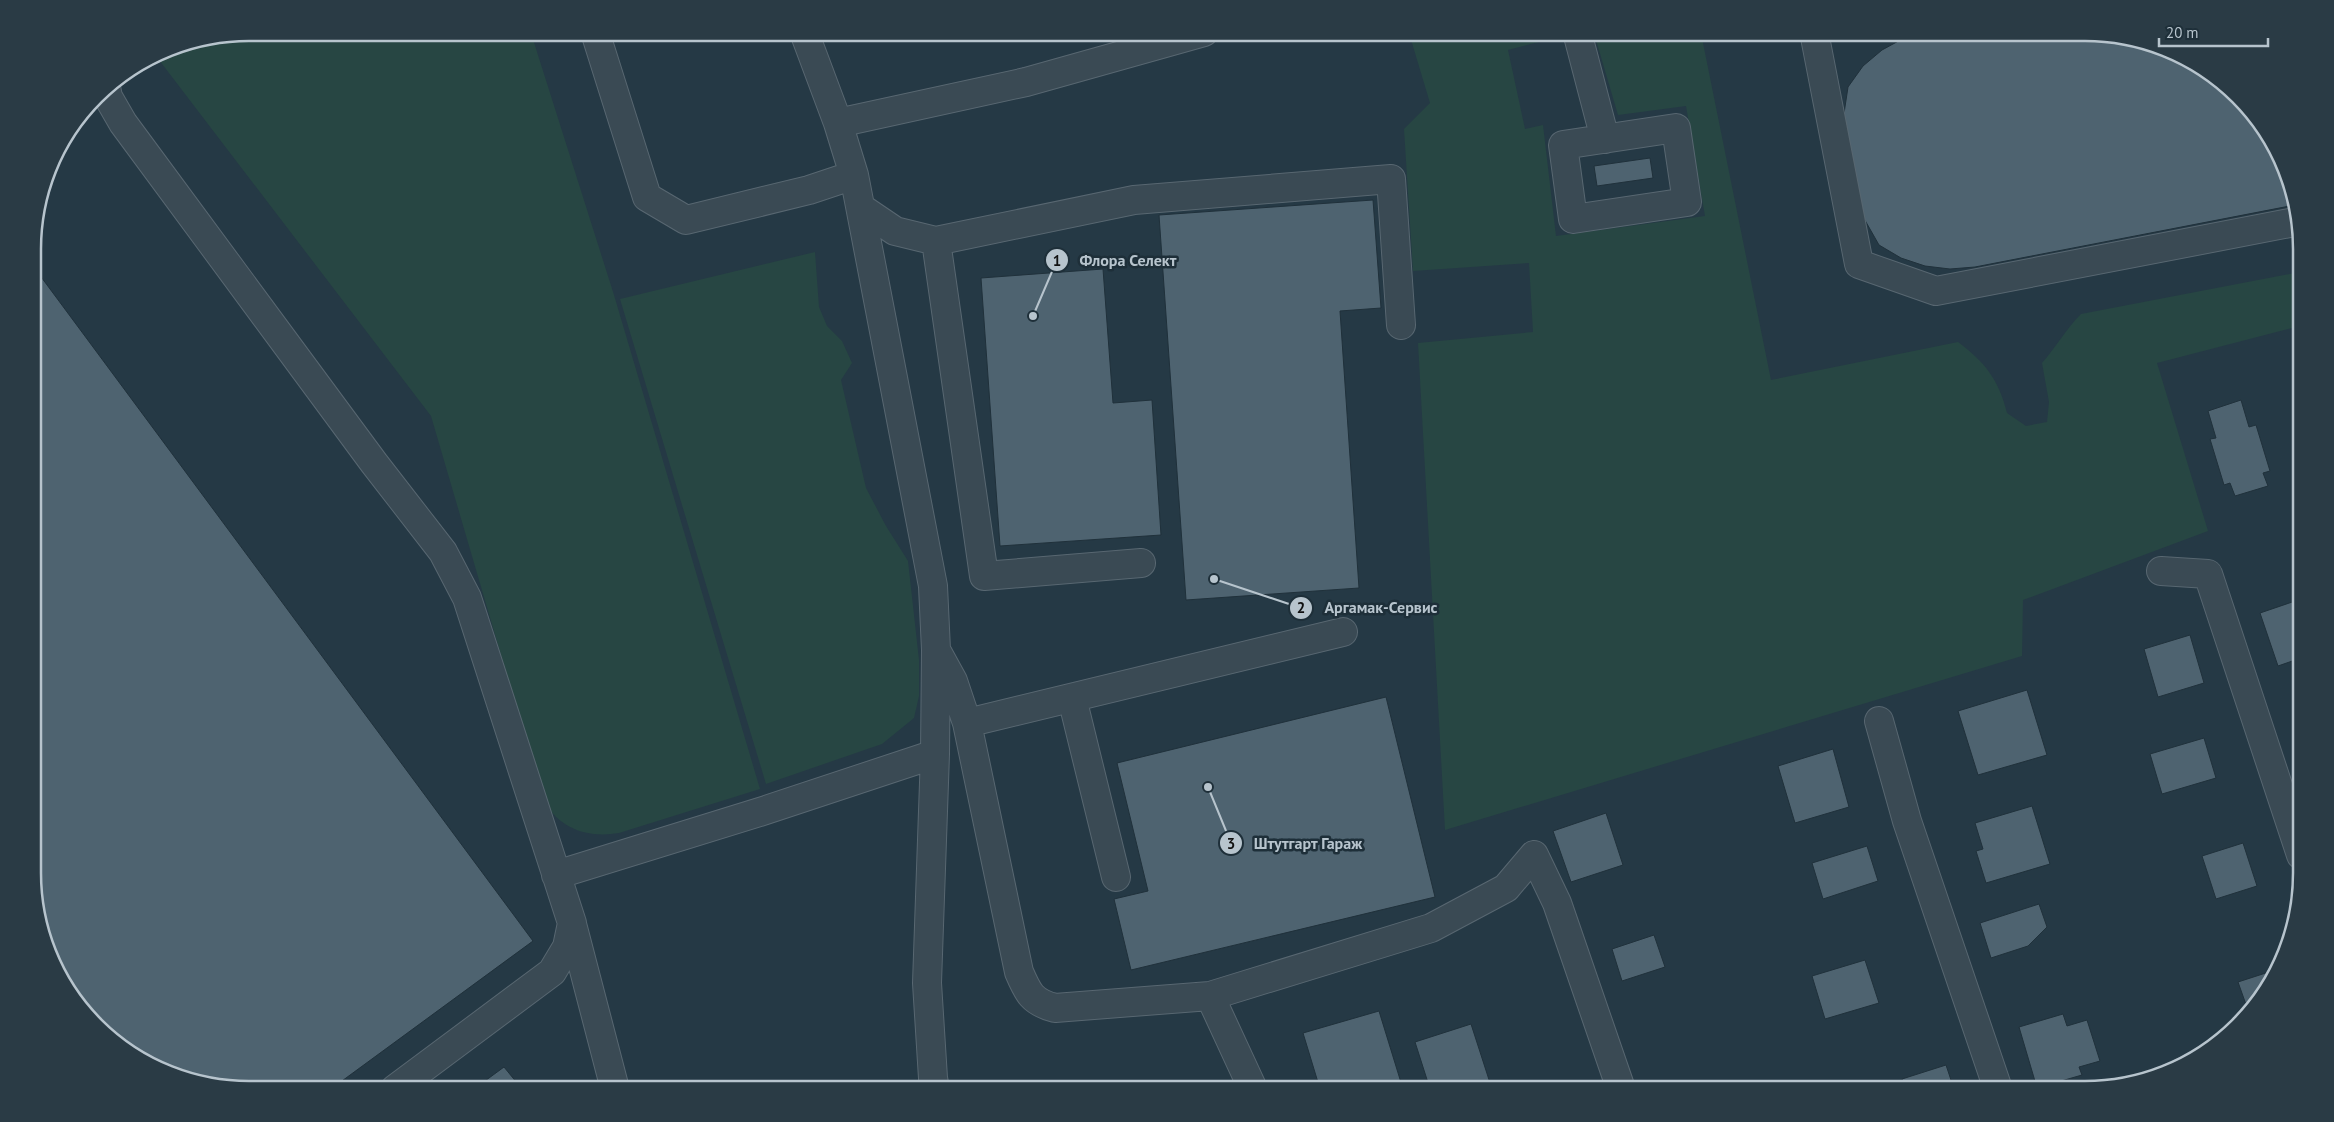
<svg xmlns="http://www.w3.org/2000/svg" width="2334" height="1122" font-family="'PT Sans',sans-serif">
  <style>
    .green { fill: #274643 }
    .building { fill: #4e6370; stroke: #20313b }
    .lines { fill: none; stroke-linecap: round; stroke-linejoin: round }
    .minor-casing { stroke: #586771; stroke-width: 30 }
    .minor { stroke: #3a4a54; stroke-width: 28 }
    .rim { fill: none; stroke: #b7c4cd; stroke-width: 2.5 }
    .leader { fill: none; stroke: #b7c4cd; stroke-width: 2 }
    .callout-dot { fill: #b7c4cd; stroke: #1e2f39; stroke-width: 2 }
    .mark-label { font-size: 15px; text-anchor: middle; font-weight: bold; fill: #111 }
    .callout-label { font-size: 16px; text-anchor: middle; font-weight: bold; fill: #b7c4cd; stroke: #1e2f39; stroke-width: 5; stroke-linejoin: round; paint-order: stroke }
  </style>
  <rect width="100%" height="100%" fill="#253945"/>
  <!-- green -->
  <path class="green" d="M249,33H531L614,295L760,789L619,833C588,838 562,830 544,802L431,416L156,56L167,49Z
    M1409,33H1562V36L1508,50L1525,129L1543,125L1556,236L1705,216L1686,106L1618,115L1594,33H1701L1771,380L1958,342C1985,362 1999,380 2007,413L2026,426L2047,422L2049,402L2042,363C2056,347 2066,329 2081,314L2300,272V326L2157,363L2208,531L2023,600L2022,656L1445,830L1418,343L1533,332L1529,263L1413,271L1404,129L1430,103Z
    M815,252L819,307L827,326L842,341L852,363L841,380L866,488L886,526L908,561L919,660V696L914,718L882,744L766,784L620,299Z"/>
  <!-- building -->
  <path class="building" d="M1921,32H2085L2180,55L2257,117L2285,167L2295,205L1975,267L1950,269L1925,266L1901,258L1879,245L1862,215L1843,120L1848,87L1863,66L1882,50L1904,38Z
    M1650,158L1653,178L1597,186L1594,166Z
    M1373,200L1381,308L1340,311L1359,588L1186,600L1159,215Z
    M33,266L533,941L331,1089L249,1090L154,1067L77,1005L49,955L34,901Z
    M1103,269L1113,403L1152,400L1161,535L1000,546L981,278Z
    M2241,400L2249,427L2256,425L2270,471L2263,473L2268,486L2235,496L2230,483L2224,485L2210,439L2216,438L2208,411Z
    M2301,599V658L2278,666L2260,613Z
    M2190,635L2204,683L2158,697L2144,649Z
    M2027,690L2047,755L1978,775L1958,711Z
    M1386,697L1435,897L1131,970L1114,899L1148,891L1117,763Z
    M2204,738L2216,778L2162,794L2150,754Z
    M1833,749L1849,807L1795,823L1778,766Z
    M2032,806L2050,864L1986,883L1976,851L1983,849L1975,823Z
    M1606,813L1623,865L1571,882L1553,831Z
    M2243,843L2257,886L2216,899L2202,856Z
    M1867,846L1878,881L1823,899L1812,863Z
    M2039,904L2047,927L2028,946L1991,958L1980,923Z
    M1654,935L1665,967L1622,981L1612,949Z
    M1865,960L1879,1003L1825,1019L1812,976Z
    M2275,970L2276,973L2249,1013L2238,982Z
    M1379,1011L1403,1089H1320L1303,1033Z
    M2063,1014L2067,1026L2087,1020L2100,1061L2079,1067L2082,1075L2037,1088L2019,1027Z
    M1471,1024L1492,1089H1430L1415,1042Z
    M1946,1065L1954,1089H1906L1902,1079Z
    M504,1067L522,1089H474Z"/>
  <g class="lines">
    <!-- minor casing -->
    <g class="minor-casing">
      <path id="minor" d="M595,32L647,197L686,220L809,190L854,175
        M804,32L838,123L854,175L933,586L936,650L935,754L927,983L933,1078L935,1089
        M1577,32L1605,139
        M1814,32L1859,264L1936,291L2300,221
        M106,87L108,97L123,123L374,463L443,552L467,598L572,923L567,947L552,972L395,1089
        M838,123L1026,82L1204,32
        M1676,128L1687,202L1573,219L1563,145Z
        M861,208L895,231L936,241L984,576L1141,563
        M936,241L1134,200L1391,179L1401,325
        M2161,571L2208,574L2301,855
        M936,650L953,681L967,723L1019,972C1028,993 1032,1002 1055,1008L1210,996L1431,928L1506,888L1534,855L1557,903L1621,1089
        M1072,698L1116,877
        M1879,721L1907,821L1998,1089
        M967,723L1343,632
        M556,875L766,810L935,754
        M572,924L615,1089
        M1210,996L1253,1089"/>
    </g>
    <!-- minor -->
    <use href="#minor" class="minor"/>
  </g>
  <!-- crop -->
  <path d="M0 0H2334V1122H0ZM249 41H2085A208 208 0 0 1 2293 249V873A208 208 0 0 1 2085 1081H249A208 208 0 0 1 41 873V249A208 208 0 0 1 249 41Z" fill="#2a3b45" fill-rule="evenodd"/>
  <path class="rim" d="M249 41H2085A208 208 0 0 1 2293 249V873A208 208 0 0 1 2085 1081H249A208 208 0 0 1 41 873V249A208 208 0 0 1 249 41Z"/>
  <!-- callouts -->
  <path class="leader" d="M1033 316L1057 260M1214 579L1301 608M1208 787L1231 843"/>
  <g class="callout-dot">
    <circle cx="1033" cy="316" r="5"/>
    <circle cx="1214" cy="579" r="5"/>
    <circle cx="1208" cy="787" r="5"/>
    <circle cx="1057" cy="260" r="12"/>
    <circle cx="1301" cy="608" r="12"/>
    <circle cx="1231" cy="843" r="12"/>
  </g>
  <g class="mark-label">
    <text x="1057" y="266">1</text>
    <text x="1301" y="613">2</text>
    <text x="1231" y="849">3</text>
  </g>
  <g class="callout-label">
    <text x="1128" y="266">Флора Селект</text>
    <text x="1381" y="613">Аргамак-Сервис</text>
    <text x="1308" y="849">Штутгарт Гараж</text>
  </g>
  <!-- scale -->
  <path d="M2159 38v8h109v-8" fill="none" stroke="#b7c4cd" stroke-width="2.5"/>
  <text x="2166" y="38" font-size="15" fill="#b7c4cd" stroke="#1e2f39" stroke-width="4" paint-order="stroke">20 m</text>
</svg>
